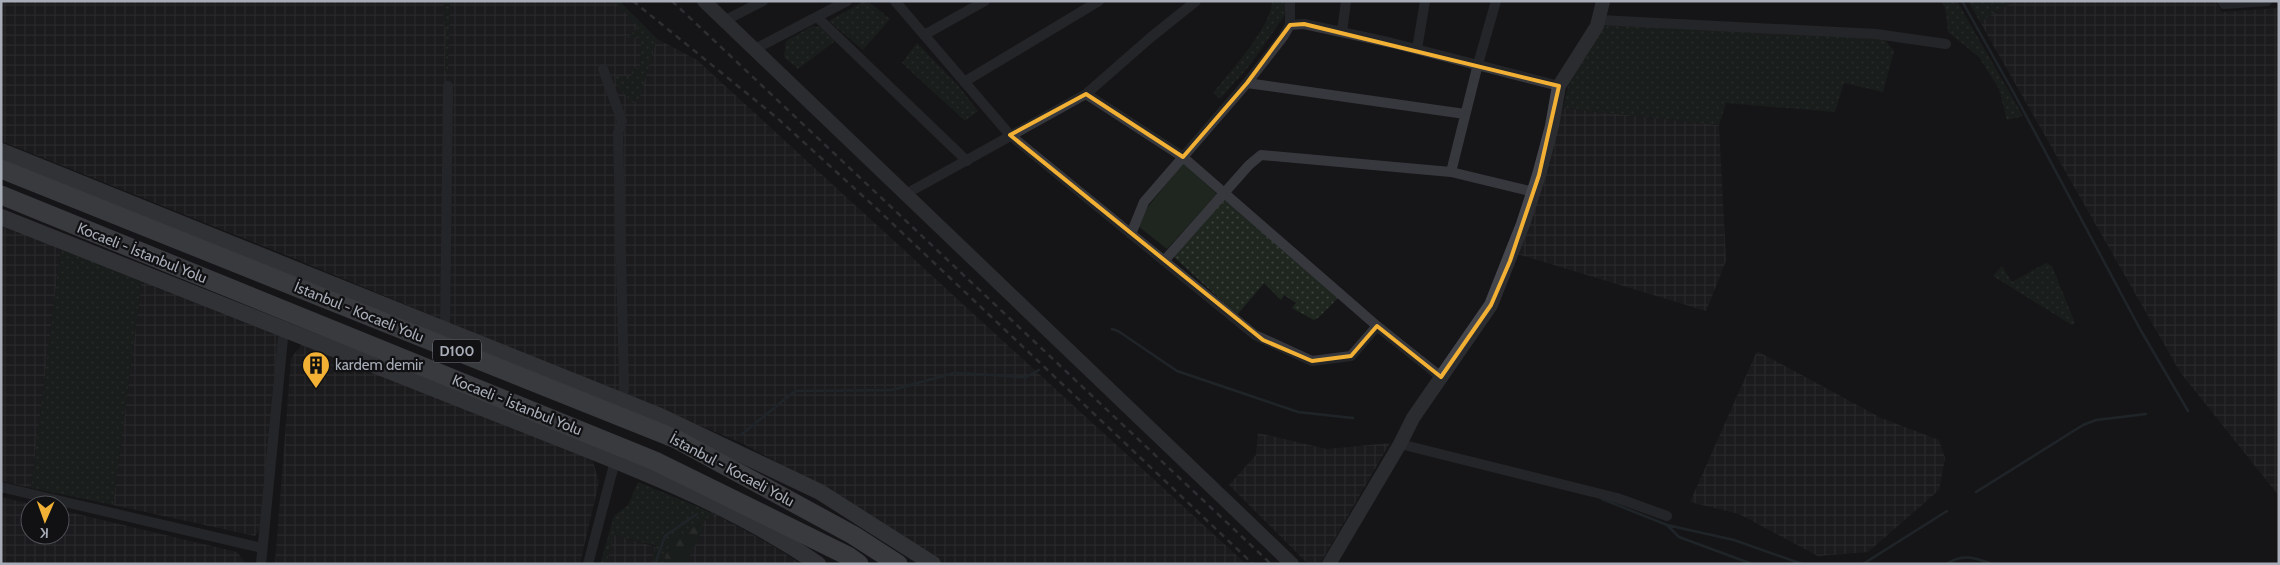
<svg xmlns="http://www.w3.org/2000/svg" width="2280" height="565" font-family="Cabin,sans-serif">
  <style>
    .industrial { fill: url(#industrial-grid) }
    .grass { fill: url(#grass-dots) }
    .forest { fill: url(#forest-firs) }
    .park { fill: #1e261f }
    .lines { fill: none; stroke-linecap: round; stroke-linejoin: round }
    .stream { stroke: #2c353c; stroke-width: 2.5 }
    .street { stroke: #37383d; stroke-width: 10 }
    .secondary { stroke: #45474d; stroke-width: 14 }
    .primary { stroke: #53555c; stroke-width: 16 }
    .highway { stroke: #63666e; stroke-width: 19 }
    .rail { stroke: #4a4c52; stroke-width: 2.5; stroke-dasharray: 6 5; stroke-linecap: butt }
    .marked { fill: none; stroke: #f2b134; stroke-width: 4; stroke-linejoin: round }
    .labels { text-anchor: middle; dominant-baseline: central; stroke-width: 4.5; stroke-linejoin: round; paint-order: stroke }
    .shield { fill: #111113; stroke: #7b7e86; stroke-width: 1 }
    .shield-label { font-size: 14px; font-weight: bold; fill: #a8adb8 }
    .street-label { font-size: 15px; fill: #a8adb8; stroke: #111113 }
    .poi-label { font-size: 15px; fill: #a8adb8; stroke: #111113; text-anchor: start }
  </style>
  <defs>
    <pattern id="industrial-grid" width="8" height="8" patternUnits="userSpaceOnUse" patternTransform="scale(1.25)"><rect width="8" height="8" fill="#222225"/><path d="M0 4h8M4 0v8" fill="none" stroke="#3f3f43"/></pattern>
    <pattern id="grass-dots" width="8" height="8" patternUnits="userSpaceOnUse" patternTransform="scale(1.25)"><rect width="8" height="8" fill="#1e261f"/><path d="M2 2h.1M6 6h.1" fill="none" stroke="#3c433d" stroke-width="1.8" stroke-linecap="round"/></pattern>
    <pattern id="forest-firs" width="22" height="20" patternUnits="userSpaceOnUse" patternTransform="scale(1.25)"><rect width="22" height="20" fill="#1e261f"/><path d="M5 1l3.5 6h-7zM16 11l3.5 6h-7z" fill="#3c433d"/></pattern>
  </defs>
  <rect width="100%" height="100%" fill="#161618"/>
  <!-- industrial -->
  <path class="industrial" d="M1,1H619L657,39L697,60L1246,564H937L849,502L742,443L293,258L1,141Z
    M2014,1H2215L2222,12L2279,8V496L2180,372L1980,22Z
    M1563,108L1719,125L1726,261L1706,311L1517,254Z
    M1,225L61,247L31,488L1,481Z
    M142,278L275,331L279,336L261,528L255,536L113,505Z
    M303,343L592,458L599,482L580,564H275L291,358Z
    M1757,351L1881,418L1939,440L1945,458L1939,490L1868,552L1818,556L1739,514L1690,502Z
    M1258,433L1327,449L1390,443L1320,564H1308L1229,485L1256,455Z
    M1,497L35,505H30V535H60V510L237,552L246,564H1Z
    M715,514L768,543L801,564H663L671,541Z
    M614,535L656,547L651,564H606Z"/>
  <!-- grass -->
  <path class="grass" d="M444,1H450L448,70L445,71L446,29L443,22Z
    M614,1H619L657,39L639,100L632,103L616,84V76H631L632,68H640L641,38H627L638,27Z
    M864,1L873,5L890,19L863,50L829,21Z
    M1272,1H1285V15L1250,65L1220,99L1213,93C1230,72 1272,26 1272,1Z
    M1942,1H1957L2023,116L2007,120L1999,89L1979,57L1948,32L1946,12Z
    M1968,1H2014L1980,22Z
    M1606,24L1884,39L1894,51L1883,92L1844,83L1835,112L1726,103L1719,125L1563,108L1569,82Z
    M812,26L820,27L835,41L798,69L784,57L786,41Z
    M917,43L957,84L978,111L965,121L902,63Z
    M1223,198L1339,297L1319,317L1314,320L1292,308L1296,303L1284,295L1281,300L1264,283L1237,315L1173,256Z
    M61,247L142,278L113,505L31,488Z
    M2046,263L2052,266L2075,323L2072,325L1993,276L2002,266L2012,282Z
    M638,482L715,514L671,541L663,564H651L656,546L614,535L606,564H600L614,516L628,505Z"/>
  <!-- forest -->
  <path class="forest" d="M703,521V529L686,564H663L671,541Z"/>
  <!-- park -->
  <path class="park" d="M1183,163L1217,194L1167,249L1138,226L1147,208Z"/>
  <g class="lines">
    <!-- stream -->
    <path class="stream" d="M1962,1L2016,97L2140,329L2188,411
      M1112,329L1118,331L1177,371L1298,412L1353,418
      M742,434L795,391L892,390L954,373L1026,377L1039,370
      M1976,492L2083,425L2096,420L2146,414
      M1602,499L1667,525L1734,540L1802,564
      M1668,526L1679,537L1752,564
      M655,564L665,536L697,514
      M1863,564L1947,511
      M1947,564C1962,553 1975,558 1992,564
      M2236,564H2246"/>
    <!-- street -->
    <path class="street" d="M895,1L1010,135L1255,335L1312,361L1351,356L1377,326
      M2222,1L2224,4L2267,1
      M817,17L967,161
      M1599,20L1876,34L1946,44
      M724,21L763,1
      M1290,25L1304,24L1392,43L1559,86
      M1342,32L1346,1
      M924,35L985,1
      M1417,49L1425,1
      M753,50L847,1
      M603,69L622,121L618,133L624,388L622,400
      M964,82L1099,1
      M1247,83L1465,114
      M1086,94L1183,157L1377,326L1441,377
      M1451,172L1478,64L1496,1
      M904,195L1086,94L1150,38L1196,1
      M1131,234L1144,202L1247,83L1283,37L1290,25V1
      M1164,261L1249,165L1261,155L1451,172L1534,192
      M445,329L448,86
      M1400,444L1617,498L1667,516
      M1,487L262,548
      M261,564L283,338L288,329
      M588,564L615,461"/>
    <!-- secondary -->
    <path class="secondary" d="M704,1L1292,564
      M1329,564L1400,444L1413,418L1491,305L1523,224L1539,175L1552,126L1559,86L1597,26L1603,1"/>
    <!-- primary -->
    <path class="primary" d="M1,151L660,416L820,492L933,564
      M1,217C166,282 331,347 495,413C605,457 720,497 818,564"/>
    <!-- highway -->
    <path class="highway" d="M1,169L676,439L853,535L898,564
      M1,195L655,461L848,556L859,564"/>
    <!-- rail -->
    <path class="rail" d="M633,1L776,117L876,208L1253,564
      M672,1L1271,564"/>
  </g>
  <!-- marked area -->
  <path d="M0 0H2280V565H0ZM1304,24L1559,86L1539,175L1510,261L1491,305L1441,377L1377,326L1351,356L1312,361L1263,340L1010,135L1086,94L1183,157L1247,83L1290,25Z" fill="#161618" fill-opacity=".55" fill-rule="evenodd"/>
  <path class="marked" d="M1304,24L1559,86L1539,175L1510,261L1491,305L1441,377L1377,326L1351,356L1312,361L1263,340L1010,135L1086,94L1183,157L1247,83L1290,25Z"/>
  <!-- icons -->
  <defs>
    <g id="building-pin" transform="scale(1.4375)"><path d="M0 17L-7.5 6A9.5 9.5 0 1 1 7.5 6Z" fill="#f2b134" stroke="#111113"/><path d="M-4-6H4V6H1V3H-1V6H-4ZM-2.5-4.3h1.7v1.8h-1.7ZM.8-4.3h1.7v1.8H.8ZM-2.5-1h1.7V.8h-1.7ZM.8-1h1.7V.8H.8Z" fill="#111"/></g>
  </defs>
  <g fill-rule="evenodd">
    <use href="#building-pin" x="316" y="365"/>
  </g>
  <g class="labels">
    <!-- shield labels -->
    <rect class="shield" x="433" y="339.5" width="48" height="23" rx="4"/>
    <g class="shield-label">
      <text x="457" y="351">D100</text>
    </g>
    <!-- street labels -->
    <g class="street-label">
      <text transform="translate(142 253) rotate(22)">Kocaeli - İstanbul Yolu</text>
      <text transform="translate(359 312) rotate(22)">İstanbul - Kocaeli Yolu</text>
      <text transform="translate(517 405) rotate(22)">Kocaeli - İstanbul Yolu</text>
      <text transform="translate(732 470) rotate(28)">İstanbul - Kocaeli Yolu</text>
    </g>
    <!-- poi labels -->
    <g class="poi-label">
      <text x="335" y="365">kardem demir</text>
    </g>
  </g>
  <!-- border -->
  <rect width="2280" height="565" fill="none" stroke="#a8adb8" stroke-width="5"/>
  <!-- north arrow -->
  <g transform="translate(45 520) rotate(182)"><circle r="24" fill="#111113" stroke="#4d4f55"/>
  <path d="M0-4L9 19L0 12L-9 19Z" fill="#f2b134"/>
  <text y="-8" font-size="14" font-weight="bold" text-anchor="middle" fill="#a8adb8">K</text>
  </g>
</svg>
